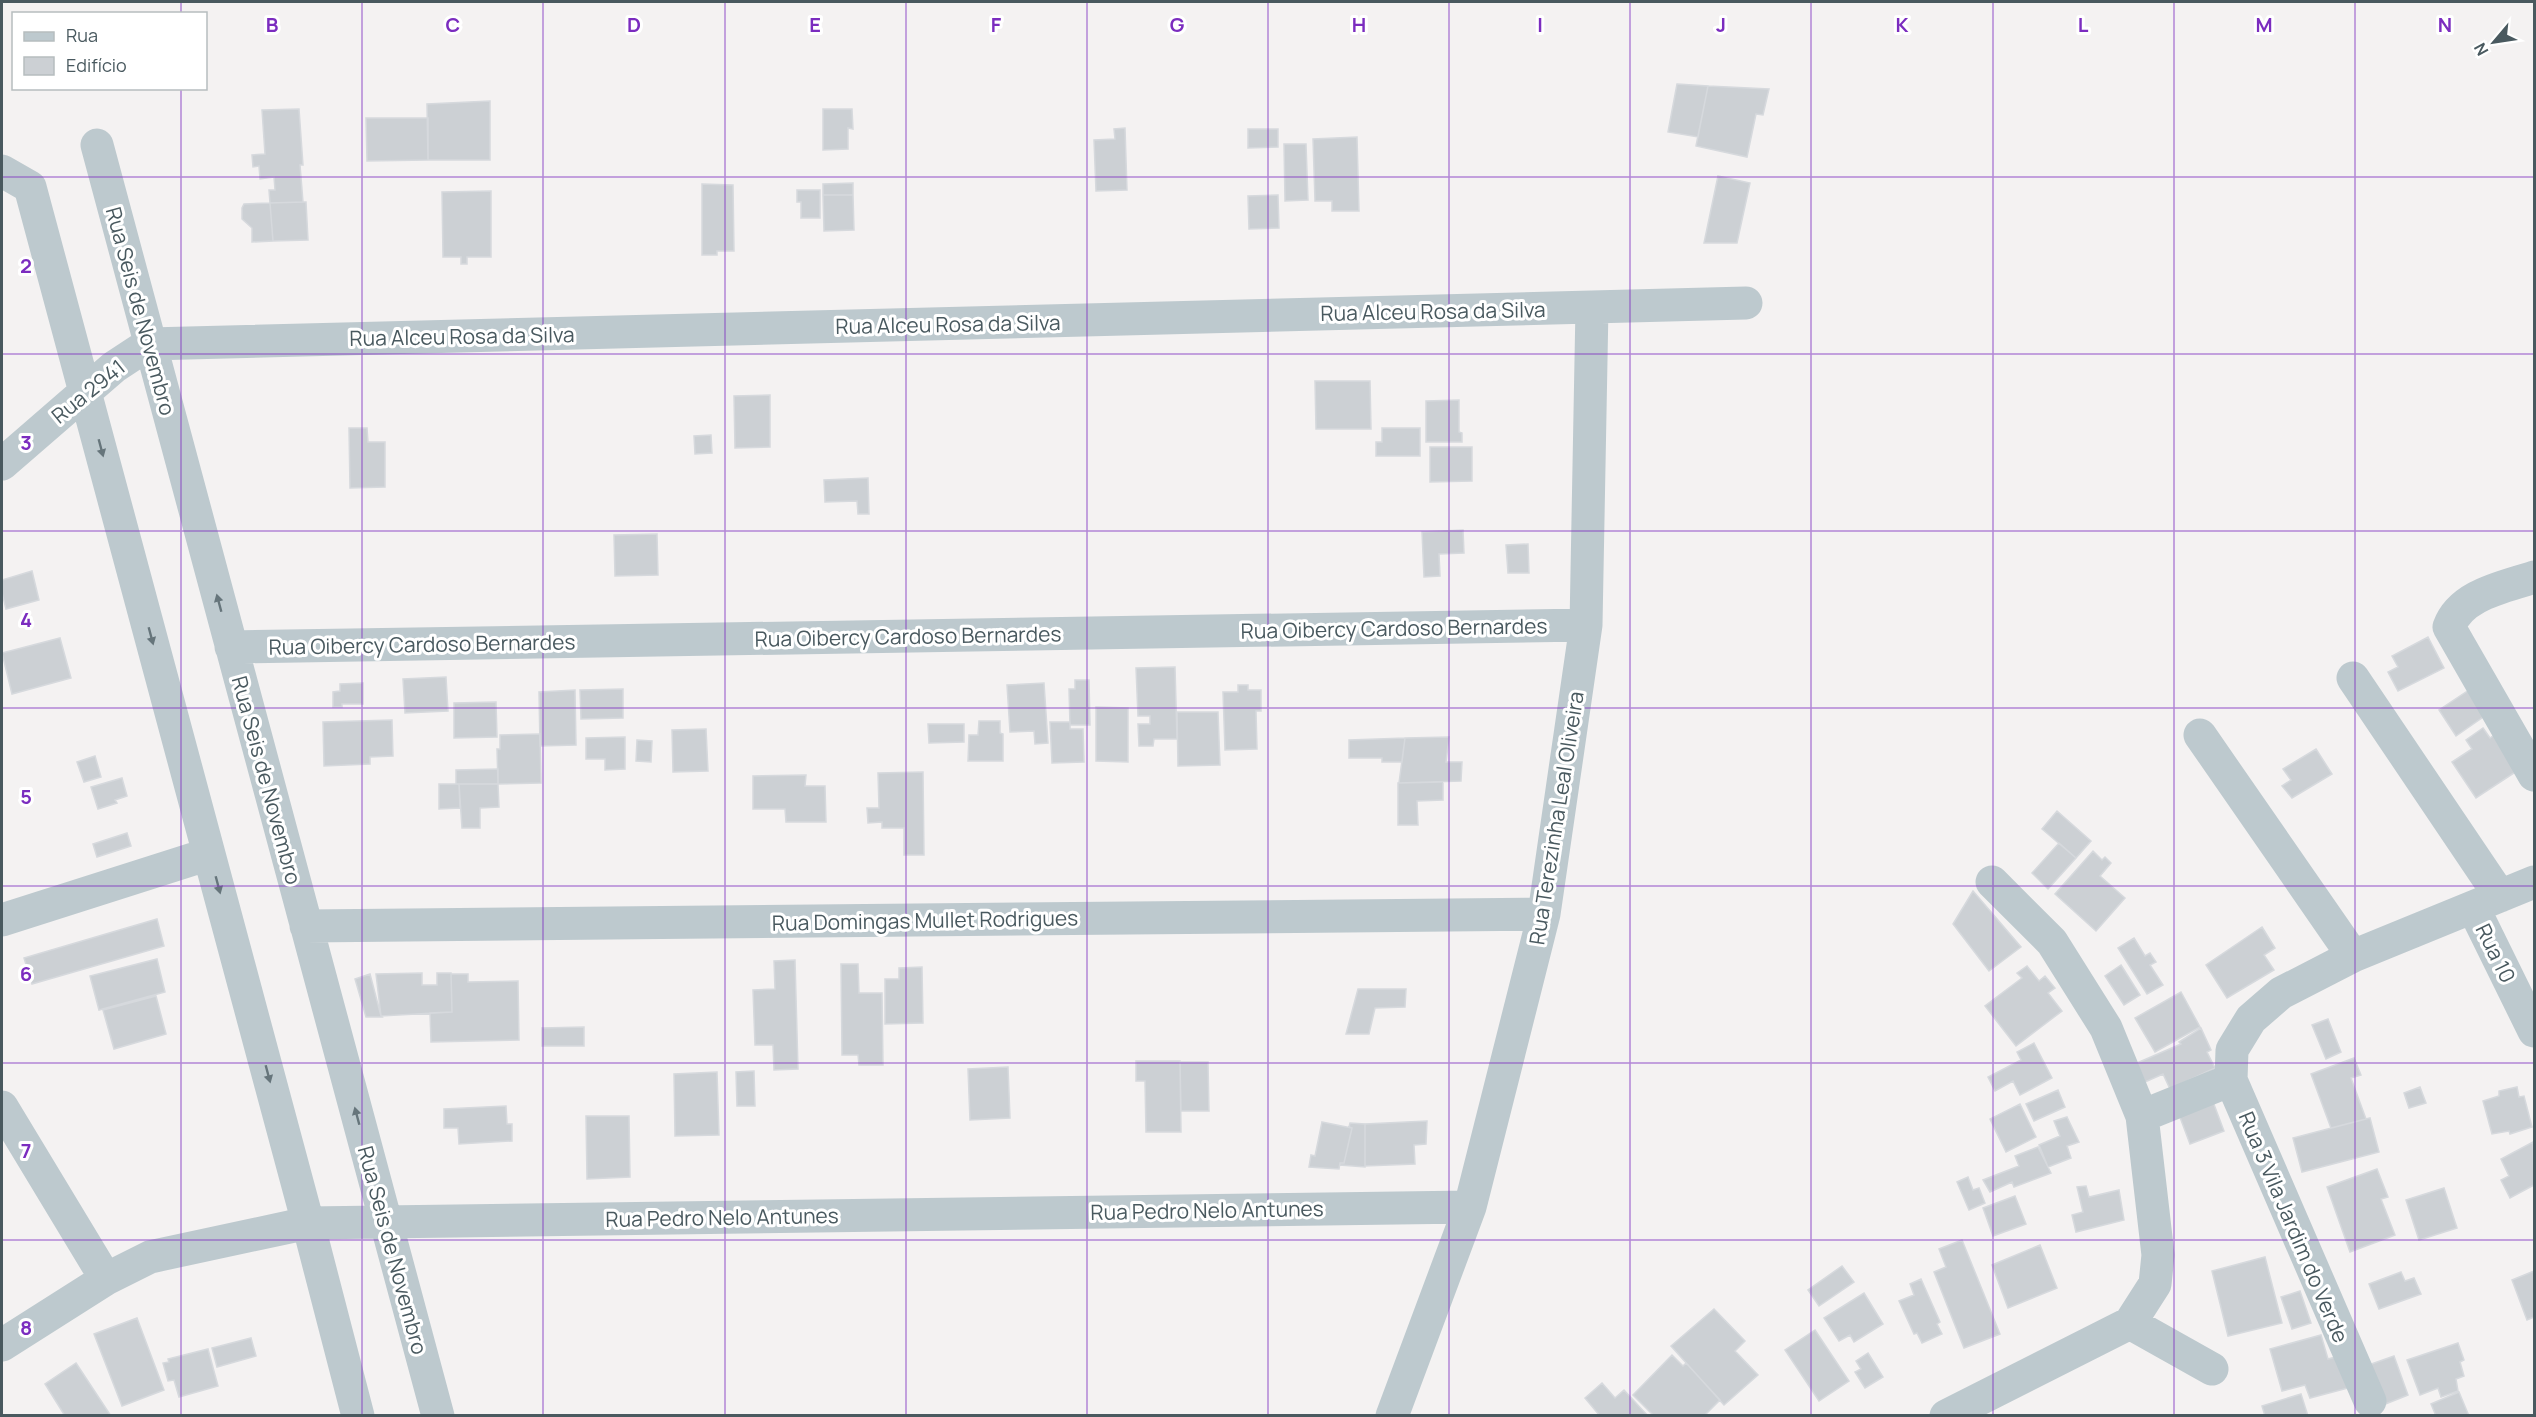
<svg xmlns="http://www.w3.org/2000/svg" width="2536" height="1417" font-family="Manrope,sans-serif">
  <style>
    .building { fill: #ccd0d4; stroke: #d6d9dd; stroke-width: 1.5 }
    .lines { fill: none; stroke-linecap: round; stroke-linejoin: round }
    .minor { stroke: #bdc9ce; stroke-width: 33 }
    .oneway { fill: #66757b }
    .grid { fill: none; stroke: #7b2cbf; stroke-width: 1.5; stroke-opacity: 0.55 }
    .labels { text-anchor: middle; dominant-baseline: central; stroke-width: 6; stroke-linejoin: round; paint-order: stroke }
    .street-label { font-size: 21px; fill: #49595f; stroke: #fff }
    .grid-label { font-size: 20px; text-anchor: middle; font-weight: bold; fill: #7b2cbf; stroke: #fff; stroke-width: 6; stroke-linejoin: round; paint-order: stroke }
  </style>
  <rect width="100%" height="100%" fill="#f4f2f2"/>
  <!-- building -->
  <path class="building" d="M1677,84L1708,86L1698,137L1668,132Z
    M1708,86L1769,89L1763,115L1756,114L1747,157L1696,146Z
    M490,101V160H428L427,104Z
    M299,109L303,165H300L303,202L270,203L269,190H275L274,177L260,179L259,166L253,167L252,155L265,154L262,110Z
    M823,109H852L853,129L848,128V149L823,150Z
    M366,118H428V160L367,161Z
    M1125,128L1127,190L1096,191L1094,140L1115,139L1114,129Z
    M1248,129H1278V147L1248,148Z
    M1357,137L1359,211H1332V201H1315L1313,139Z
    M1284,144H1306L1308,200L1285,201Z
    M1718,176L1750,183L1737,243H1704Z
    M853,183V195H823V184Z
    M702,184L733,185L734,251H717V255H702Z
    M797,190H820V218H801V202H797Z
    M491,191V257H467V264H461V257H443L442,192Z
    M823,195H853L854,230L824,231Z
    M1278,195L1279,228L1249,229L1248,196Z
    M303,202H306L308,240L273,241L270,203Z
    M270,203L273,241L252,242V228L242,219V208L244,204Z
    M1315,381H1370L1371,429H1316Z
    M770,395V447L735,448L734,396Z
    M1459,400V432L1462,433V442H1426V401Z
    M349,428H367L368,442H385V487L350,488Z
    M1382,428H1420V456H1376V442H1382Z
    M711,435L712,453L695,454L694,436Z
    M1430,447H1472V481L1430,482Z
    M868,478L869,514H858L857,501L825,502L824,480Z
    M1463,530L1464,553L1439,554L1440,576L1424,577L1422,532Z
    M657,534L658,575L615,576L614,535Z
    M1528,544L1529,573H1508L1506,545Z
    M32,571L39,600L6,609L2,593V580Z
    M2428,637L2444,668L2398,691L2388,672L2398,667L2392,656Z
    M60,638L71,678L12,694L2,653Z
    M1175,667L1177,739H1154L1153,746H1139L1138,724H1150V716H1138L1136,668Z
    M446,677L448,711L405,713L403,679Z
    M1075,680H1089L1090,725H1070L1069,689H1075Z
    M363,683V704H342V707H333V692L340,691V684Z
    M1044,683L1048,743L1035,744L1034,731L1010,732L1007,685Z
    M1238,685H1248V690H1261V711H1256L1257,749L1225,750L1223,692H1238Z
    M623,689V718L581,719L580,690Z
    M575,690L576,745L540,746L539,692Z
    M2469,690L2486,715L2456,736L2439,710Z
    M496,702L497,737L454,738V703Z
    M1096,707L1128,708V762L1096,761Z
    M1177,712H1218L1220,765L1178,766Z
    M392,720L393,756L370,757V764L324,766L323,722Z
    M979,721H1000V733L1003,734V761H968L969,735H978Z
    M1050,722H1070V729H1083L1084,762L1052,763Z
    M928,724H964V742L929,743Z
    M2483,728L2490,738L2497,733L2520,769L2476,798L2452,762L2472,749L2466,740Z
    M706,729L708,771L673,772L672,730Z
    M540,734L541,783L498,784L497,749H500V735Z
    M625,737V769L605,770V759H586V738Z
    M1449,737L1446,762H1462L1461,781L1399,783L1405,738Z
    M1405,738L1402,762H1382V758H1349V740Z
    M637,740L652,741L651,762L636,761Z
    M2316,749L2332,774L2292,798L2282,786L2291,780L2283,769Z
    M95,756L101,777L84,782L77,762Z
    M498,769V784H456V770Z
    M923,772L924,855H904V828H882V822L868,823L867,808H879L878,773Z
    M806,775L805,786H825L826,822H786L785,809H753V776Z
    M122,778L127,796L115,800L117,803L98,809L91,787Z
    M1443,782V800L1417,801L1418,825H1398V783Z
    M439,784H459L460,808L439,809Z
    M459,784H498L499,807L480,808V828H462Z
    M2057,811L2091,841L2076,858L2042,829Z
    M127,833L131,846L97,857L93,844Z
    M2059,843L2076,858L2048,889L2032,873Z
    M2093,851L2102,860L2105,857L2111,863L2100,876L2125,898L2096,931L2055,894Z
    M1973,891L2021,947L1989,971L1953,924Z
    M157,919L164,946L32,984L24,958Z
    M2262,927L2275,948L2264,955L2274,970L2227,998L2206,965Z
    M2134,938L2145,956L2150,953L2156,962L2150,965L2163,985L2147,994L2118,948Z
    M157,959L165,992L99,1010L90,976Z
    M795,960L798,1069L774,1070L773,1045H755L753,990L775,989L774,961Z
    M841,964H858L859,993H882L883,1065H859L858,1055H842Z
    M2121,965L2140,995L2124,1005L2105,976Z
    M2027,966L2039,981L2045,976L2055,988L2048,993L2062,1011L2016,1046L1985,1006L2022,978L2017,973Z
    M922,967L923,1023L885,1024V979H899V968Z
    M422,973V985H437V973H451L452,1012L381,1016L376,974Z
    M370,974L381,1016L382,1017H366L355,979Z
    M451,974H468V982L518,981L519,1040L431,1042L430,1013L452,1012Z
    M1358,989H1406L1405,1007L1375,1008L1369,1034H1346Z
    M2181,992L2200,1027L2155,1052L2135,1018Z
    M156,996L166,1034L114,1049L103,1010Z
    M2328,1019L2341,1052L2326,1059L2312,1025Z
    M584,1027V1046H542V1028Z
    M2201,1028L2211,1050L2207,1052L2215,1068L2170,1089L2163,1074L2145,1082L2137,1063L2181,1044L2179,1042Z
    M2034,1043L2052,1078L2020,1095L2013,1081L1995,1091L1988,1077L2021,1060L2017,1052Z
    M2354,1058L2361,1075L2351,1078L2366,1119L2331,1128L2311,1074Z
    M1136,1061H1180L1181,1132H1146L1145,1081H1136Z
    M1180,1062H1208L1209,1111H1181Z
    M1008,1067L1010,1118L970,1120L968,1069Z
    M754,1071L755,1106H737L736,1072Z
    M717,1072L719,1135L675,1136L674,1074Z
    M2420,1087L2426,1103L2409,1108L2404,1093Z
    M2517,1087L2519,1097L2524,1096L2532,1127L2510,1134L2509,1131L2492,1134L2483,1101L2499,1096V1091Z
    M2058,1090L2065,1107L2034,1121L2026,1104Z
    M2212,1099L2224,1131L2190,1144L2178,1112Z
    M2020,1104L2036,1137L2006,1152L1990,1119Z
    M506,1106L507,1124H512V1141L459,1144L458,1128H444V1109Z
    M586,1116H629L630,1177L587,1179Z
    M2067,1117L2079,1142L2067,1146L2071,1158L2048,1167L2039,1145L2060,1136L2054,1121Z
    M2370,1118L2379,1152L2302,1172L2293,1138Z
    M1427,1121L1426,1144L1414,1145L1415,1164L1365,1166V1124Z
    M1322,1122L1352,1128L1344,1163H1340L1339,1169L1309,1167L1311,1155L1315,1156Z
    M1350,1123L1365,1124V1167L1340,1165V1163H1344L1352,1128L1349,1127Z
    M2533,1142L2534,1185L2510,1198L2501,1180L2509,1176L2501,1159Z
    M2038,1147L2051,1173L2014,1187L2012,1182L1990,1192L1983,1180L2019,1166L2015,1156Z
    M2377,1169L2388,1197L2381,1199L2395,1235L2350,1252L2327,1187Z
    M1968,1177L1973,1190L1979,1188L1985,1203L1969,1210L1957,1182Z
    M2086,1186L2089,1197L2119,1190L2124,1220L2076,1232L2072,1215L2083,1212L2077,1187Z
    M2444,1188L2457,1228L2419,1240L2406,1200Z
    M2015,1196L2026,1224L1993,1236L1983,1208Z
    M1962,1240L2000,1334L1964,1348L1934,1272L1946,1267L1939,1249Z
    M2040,1245L2057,1288L2008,1308L1992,1265Z
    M2265,1257L2282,1323L2228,1336L2212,1271Z
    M1842,1266L1854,1282L1819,1306L1808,1290Z
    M2534,1271V1317L2527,1320L2512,1280Z
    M2401,1272L2405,1281L2414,1278L2421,1294L2379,1309L2369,1284Z
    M1921,1279L1940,1322L1937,1324L1942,1334L1922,1343L1917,1333L1914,1334L1899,1301L1914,1295L1910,1284Z
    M2300,1291L2311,1323L2292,1329L2281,1297Z
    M1864,1293L1883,1324L1854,1342L1850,1335L1839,1341L1824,1318Z
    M1714,1309L1745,1341L1735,1351L1758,1375L1724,1405L1671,1346Z
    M137,1318L164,1390L122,1406L94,1334Z
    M1815,1330L1849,1381L1819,1401L1785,1350Z
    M2321,1335L2328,1359L2339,1356L2348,1388L2310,1398L2305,1385L2282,1391L2270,1349Z
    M251,1338L256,1356L217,1367L212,1348Z
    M2458,1343L2464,1360L2460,1362L2464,1376L2456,1379L2458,1391L2441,1397L2438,1388L2420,1395L2407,1360Z
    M208,1349L218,1386L179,1397L174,1380L168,1381L163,1363L169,1362L168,1359Z
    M1868,1353L1883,1377L1865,1388L1855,1372L1861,1369L1856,1361Z
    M1672,1355L1683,1366L1686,1363L1720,1400L1704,1416H1654L1633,1395Z
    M2394,1356L2408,1395L2378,1407L2363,1367Z
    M76,1363L111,1416H65L45,1384Z
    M1602,1383L1615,1398L1624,1390L1648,1416H1600L1585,1398Z
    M2459,1392L2469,1416H2436L2431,1404Z
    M2301,1394L2308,1416H2265L2262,1406Z"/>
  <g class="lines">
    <!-- minor -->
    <path class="minor" d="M97,145L438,1416
      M2,171L30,187L308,1223L358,1416
      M149,344L1746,303
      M2,464L114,367L149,344
      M2534,577C2505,587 2461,594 2449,627L2534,775
      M231,647L1586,625
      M2353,678L2500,896
      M2200,735L2353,956
      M2473,907L2534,1031
      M2,920L209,854
      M306,926L1544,914
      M2,1107L106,1279
      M2142,1116L2231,1080
      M2130,1323L2212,1369
      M2,1345L106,1279L150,1257L308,1223L1470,1207
      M2370,1401L2231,1080L2232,1050L2251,1019L2281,993L2353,956L2534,882
      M1392,1416L1470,1207L1544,914L1586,625L1592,307
      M1946,1416L2130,1323L2155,1284L2158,1255L2142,1116L2106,1028L2052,942L1992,882"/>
  </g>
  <!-- one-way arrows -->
  <defs><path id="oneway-solid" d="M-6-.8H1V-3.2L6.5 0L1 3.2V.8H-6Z" transform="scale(1.5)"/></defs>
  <g class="oneway">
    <use href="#oneway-solid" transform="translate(101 448) rotate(75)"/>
    <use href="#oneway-solid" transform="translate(219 603) rotate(-105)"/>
    <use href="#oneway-solid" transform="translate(151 636) rotate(75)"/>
    <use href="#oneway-solid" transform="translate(218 885) rotate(75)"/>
    <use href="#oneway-solid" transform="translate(268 1074) rotate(75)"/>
    <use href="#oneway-solid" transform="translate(357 1116) rotate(-105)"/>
  </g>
  <!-- grid -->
  <path class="grid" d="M181,2V14M362,2V1416M543,2V1416M725,2V1416M906,2V1416M1087,2V1416M1268,2V1416M1449,2V1416M1630,2V1416M1811,2V1416M1993,2V1416M2174,2V1416M2355,2V1416M181,88V1416M2,177H2534M2,354H2534M2,531H2534M2,708H2534M2,886H2534M2,1063H2534M2,1240H2534"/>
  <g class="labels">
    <!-- street labels -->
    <g class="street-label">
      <text transform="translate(141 311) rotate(75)">Rua Seis de Novembro</text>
      <text transform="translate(1433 311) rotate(-1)">Rua Alceu Rosa da Silva</text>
      <text transform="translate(948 324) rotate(-1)">Rua Alceu Rosa da Silva</text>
      <text transform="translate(462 336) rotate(-1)">Rua Alceu Rosa da Silva</text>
      <text transform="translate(88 391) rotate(-39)">Rua 2941</text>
      <text transform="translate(1394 628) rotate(-1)">Rua Oibercy Cardoso Bernardes</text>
      <text transform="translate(908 636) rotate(-1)">Rua Oibercy Cardoso Bernardes</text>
      <text transform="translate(422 644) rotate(-1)">Rua Oibercy Cardoso Bernardes</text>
      <text transform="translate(267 780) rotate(75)">Rua Seis de Novembro</text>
      <text transform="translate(1556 818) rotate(-81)">Rua Terezinha Leal Oliveira</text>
      <text transform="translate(925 920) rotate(-1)">Rua Domingas Mullet Rodrigues</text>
      <text transform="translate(2496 953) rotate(64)">Rua 10</text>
      <text transform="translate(1207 1210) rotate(-1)">Rua Pedro Nelo Antunes</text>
      <text transform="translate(722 1217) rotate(-1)">Rua Pedro Nelo Antunes</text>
      <text transform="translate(2294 1227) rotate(67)">Rua 3 Vila Jardim do Verde</text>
      <text transform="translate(393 1250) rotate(75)">Rua Seis de Novembro</text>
    </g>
  </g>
  <g class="grid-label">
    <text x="272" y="32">B</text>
    <text x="453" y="32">C</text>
    <text x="634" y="32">D</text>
    <text x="815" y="32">E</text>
    <text x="996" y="32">F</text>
    <text x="1177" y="32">G</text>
    <text x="1359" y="32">H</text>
    <text x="1540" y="32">I</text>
    <text x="1721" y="32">J</text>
    <text x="1902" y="32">K</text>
    <text x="2083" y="32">L</text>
    <text x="2264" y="32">M</text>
    <text x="2445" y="32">N</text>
    <text x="26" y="273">2</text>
    <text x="26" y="450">3</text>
    <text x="26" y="627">4</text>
    <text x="26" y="804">5</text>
    <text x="26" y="981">6</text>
    <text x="26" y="1158">7</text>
    <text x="26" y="1335">8</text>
  </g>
  <!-- border -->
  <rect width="2536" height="1417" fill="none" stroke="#49595f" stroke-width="6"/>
  <!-- legend -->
  <rect x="12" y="12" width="195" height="78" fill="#ffffff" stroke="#b6bdbf" stroke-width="1.5"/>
  <rect x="24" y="32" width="30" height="9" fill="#bdc9ce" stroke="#b6bdbf" stroke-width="1.5"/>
  <text x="66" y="42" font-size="18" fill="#49595f">Rua</text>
  <rect x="24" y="57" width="30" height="18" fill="#ccd0d4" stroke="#b6bdbf" stroke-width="1.5"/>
  <text x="66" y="72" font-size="18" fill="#49595f">Edifício</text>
  <!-- north arrow -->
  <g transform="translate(2494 42) rotate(241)" stroke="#ffffff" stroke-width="4.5" paint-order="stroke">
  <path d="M0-4.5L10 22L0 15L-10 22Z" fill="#49595f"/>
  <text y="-9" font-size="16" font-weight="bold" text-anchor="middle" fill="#49595f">N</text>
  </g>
</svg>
